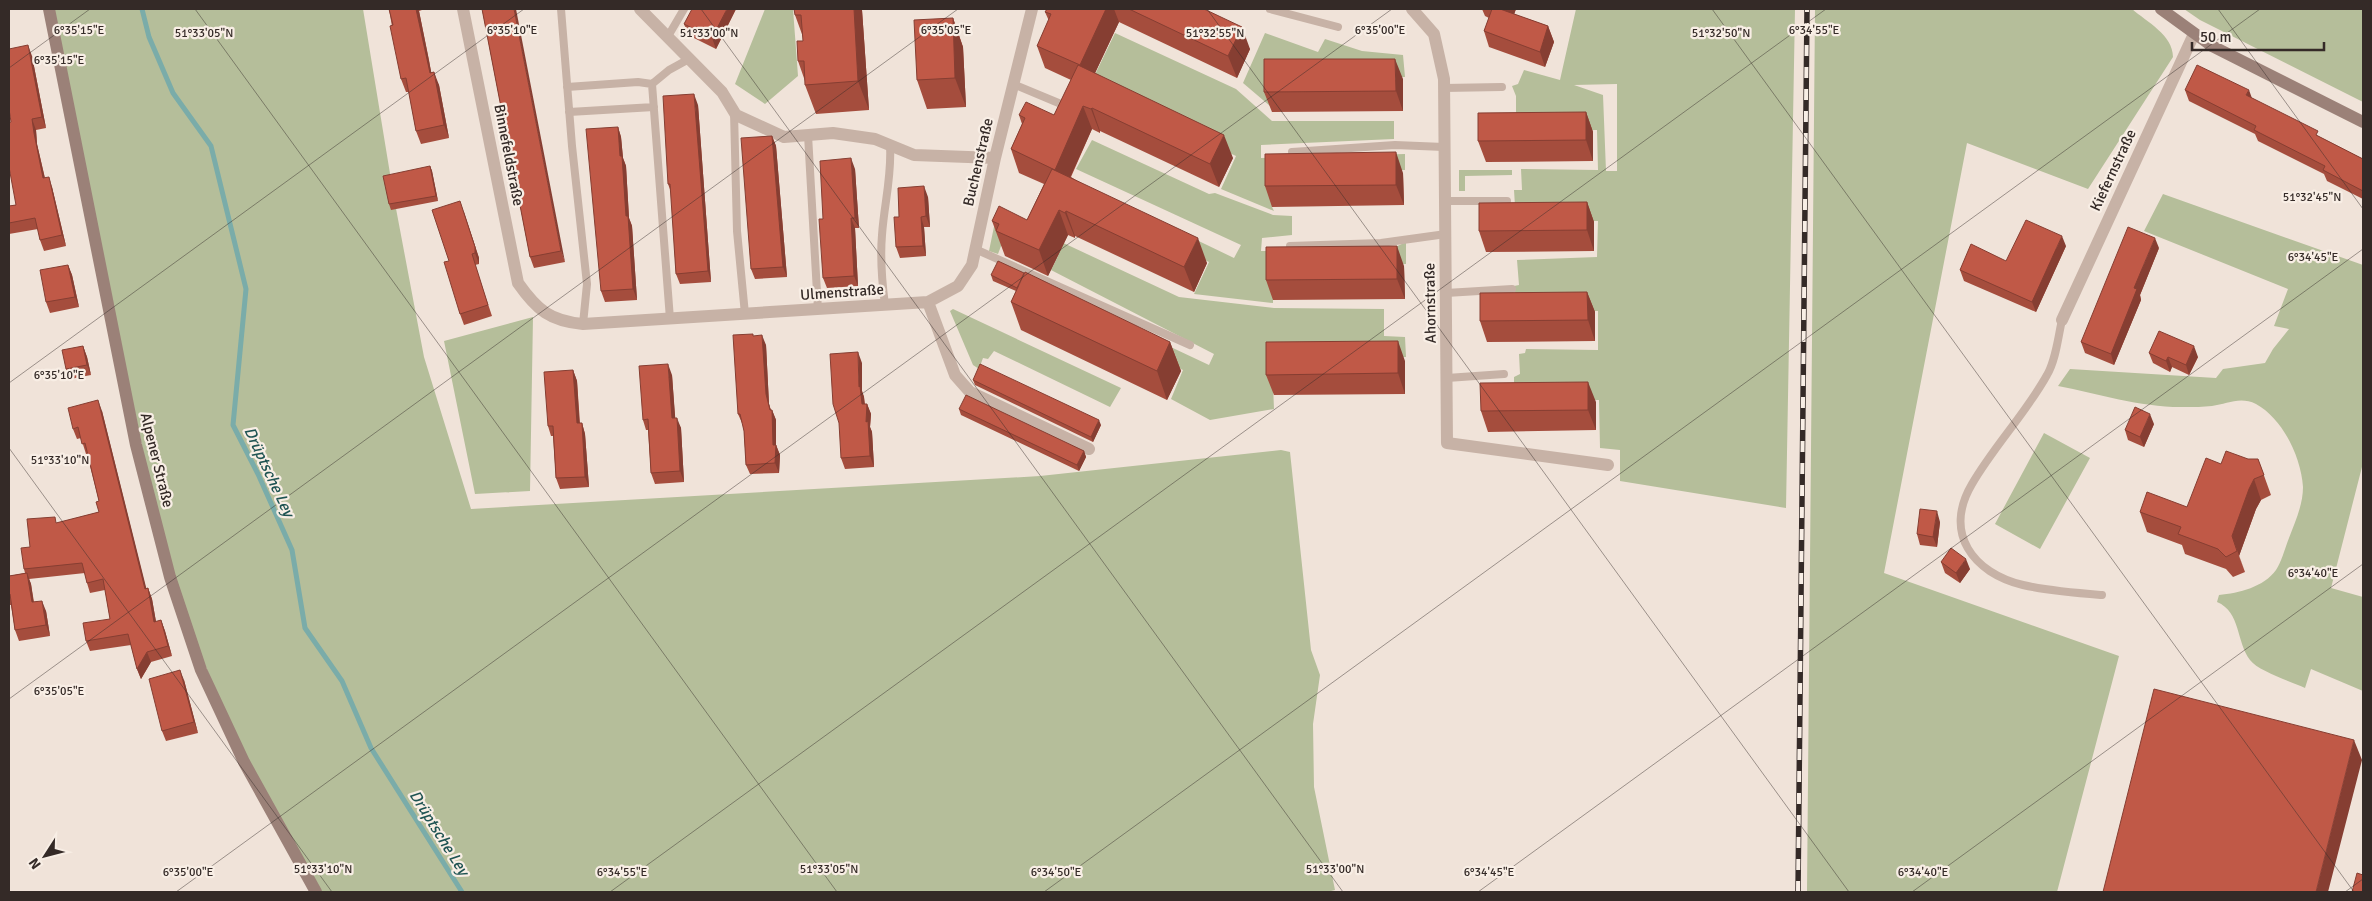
<svg xmlns="http://www.w3.org/2000/svg" width="2372" height="901" font-family="Signika,sans-serif">
  <style>
    .green { fill: #b5be9a; fill-rule: evenodd }
    .lines { fill: none; stroke-linecap: round; stroke-linejoin: round }
    .stream { stroke: #7aaca9; stroke-width: 5 }
    .lane { stroke: #c7b2a6; stroke-width: 8 }
    .street { stroke: #c7b2a6; stroke-width: 12 }
    .secondary { stroke: #9b8178; stroke-width: 12 }
    .rail-casing { stroke: #342a27; stroke-width: 5.5 }
    .rail { stroke: #f8eee5; stroke-width: 4; stroke-dasharray: 11; stroke-linecap: butt }
    .wall { fill: #a54d3d }
    .shaded-wall { fill: #863e32 }
    .building { fill: #c05947; stroke: #863e32 }
    .ticks { fill: none; stroke: #342a27; stroke-width: 1; stroke-opacity: 0.45 }
    .labels { text-anchor: middle; dominant-baseline: central; stroke-width: 4.5; stroke-linejoin: round; paint-order: stroke }
    .street-label { font-size: 15px; fill: #342a27; stroke: #f8eee5 }
    .water-label { font-size: 16px; font-style: italic; fill: #1e5352; stroke: #f8eee5 }
    .ticks-label { font-size: 12px; text-anchor: middle; fill: #342a27; stroke: #f8eee5; stroke-width: 4.5; stroke-linejoin: round; paint-order: stroke }
  </style>
  <rect width="100%" height="100%" fill="#f0e3d9"/>
  <!-- green -->
  <path class="green" d="M49,9H363L394,198L424,357L471,509L1040,476L1281,450L1290,452L1311,650L1320,675L1313,724L1314,787L1335,890L1327,892H316L244,762L170,577Z
    M765,9H793L798,76L765,104L735,84Z
    M1576,9H1795L1786,508L1620,481V450L1600,448L1599,400L1490,401L1514,386V377L1520,374L1519,354L1525,353L1526,349L1598,350V311H1489L1516,298L1514,286L1519,285L1517,260L1597,257L1598,221H1489L1515,206L1514,190H1522L1521,169L1598,170L1597,130L1488,131L1516,116V96L1512,86L1518,84L1524,70L1560,80ZM1617,84V171H1606L1603,95L1574,85Z
    M1815,9H2132C2147,22 2173,35 2173,57L2088,189L1967,143L1884,573L2119,656L2057,892H1807Z
    M2184,9H2363V102L2200,20Z
    M1115,33L1236,89L1272,121H1394V139L1261,145V158L1405,154V170L1280,172L1272,207L1274,211L1221,189L1236,156L1089,87Z
    M1265,33L1318,52L1325,39L1362,51L1403,55L1405,77L1280,78L1270,106L1243,83Z
    M1092,140L1209,194L1215,193L1273,215L1292,216V235L1262,238L1261,251L1389,250L1406,242V264L1273,265V303L1194,294L1209,262L1063,193L1070,179L1234,258L1241,245L1076,169Z
    M1459,170H1512V175L1465,176V191H1459Z
    M2163,194L2363,265V463L2331,588L2363,597V691L2311,669L2305,688C2292,682 2258,671 2250,660C2236,642 2241,612 2217,602L2219,595C2239,593 2264,587 2276,570C2282,561 2285,548 2289,538C2295,522 2303,505 2303,487C2301,457 2283,419 2256,404C2240,396 2227,404 2212,406C2203,407 2194,407 2185,407C2143,408 2099,394 2058,386L2070,369L2216,378L2223,369L2265,363L2273,349L2289,329L2274,326L2288,289L2144,231Z
    M997,212L1179,297L1274,308L1384,309V336L1405,337L1406,357L1272,361L1274,409L1210,420L1171,399L1183,370L1036,301L1043,287L1209,365L1214,354L1051,270L1058,256L1001,246L998,254L989,251Z
    M953,309L1121,388L1110,407L994,351L988,359L983,358L979,369L973,365L950,311Z
    M533,317L530,491L475,494L444,341Z
    M2044,433L2090,458L2040,549L1995,524Z"/>
  <g class="lines">
    <!-- stream -->
    <path class="stream" d="M142,9L149,37L173,93L211,146L246,289L233,425L258,474L292,550L305,628L342,681L371,748L462,892"/>
    <!-- lane -->
    <path class="lane" d="M561,9L572,146L587,284L583,324
      M1270,9L1338,27
      M667,38L684,9
      M1013,84L1061,104
      M567,87L638,82L652,84
      M1444,88L1502,87
      M569,112L654,107
      M734,112L737,231L745,314
      M808,135L818,310
      M1292,152L1395,145L1444,147
      M1445,201H1507
      M1290,246L1381,243L1446,234
      M975,249L1190,345
      M1446,293L1512,289
      M885,305C882,282 880,258 882,235C884,205 892,176 890,146
      M670,319L652,84L669,70L689,59
      M2062,320C2058,337 2056,360 2047,375C2026,413 1994,446 1972,484C1943,533 1973,573 2023,585C2049,591 2076,593 2102,595
      M1447,378L1504,374"/>
    <!-- street -->
    <path class="street" d="M463,9L518,283C537,310 550,321 583,324L928,302L955,375L970,392L1089,449
      M640,9L722,92L736,115L784,137L833,133L875,139L914,155L995,158
      M1412,9L1434,34L1444,79L1447,443L1608,465
      M928,302L958,286L972,265L995,158L1032,9
      M2062,320L2194,34"/>
    <!-- secondary -->
    <path class="secondary" d="M49,9L136,445L170,577L201,670L244,762L316,892
      M2161,9L2212,46L2363,122"/>
    <!-- rail casing -->
    <g class="rail-casing">
      <path id="rail" d="M1798,892L1807,9"/>
    </g>
    <!-- rail -->
    <use href="#rail" class="rail"/>
  </g>
  <!-- wall -->
  <path class="wall" d="M389,9H421L422,10L419,11L429,60L431,72L439,85L449,138L421,144L416,131L409,92H406L401,79Z
    M482,9L565,262L534,268L530,257Z
    M736,9L716,49L688,35L684,24Z
    M1047,9H1204L1250,49L1237,78L1119,22L1095,73L1233,158L1219,187L1100,131V133L1092,129L1071,177L1207,263L1194,292L1075,236V238L1068,235L1048,276L1005,256L992,221L1027,220L1044,184L1019,173L1011,149L1022,124L1019,115H1054L1071,80L1045,68L1037,46L1049,21L1045,12Z
    M1482,9H1516L1514,14L1548,26L1554,42L1545,67L1489,47L1484,31L1489,18L1485,16Z
    M862,10L869,110L816,114L805,85V81L798,61L803,41V37L795,15Z
    M953,18L963,47L966,107L927,109L917,80Z
    M32,56L46,128L36,130L37,144L45,178L52,187L66,246L44,251L40,240L38,229L9,234V206L16,205L11,122Z
    M1403,79V111L1272,112L1264,92Z
    M2185,90L2252,98L2320,137L2363,159V199L2327,181L2324,174L2258,141L2255,134L2189,101Z
    M698,105L711,282L680,284L676,274L671,192L668,184Z
    M1586,112L1593,132V161L1486,162L1478,141Z
    M618,127L621,137L623,158L626,166L629,218L632,226L637,300L605,302L601,291Z
    M772,136L776,146L787,277L755,279L751,269Z
    M430,166L432,171L438,201L391,210L389,204Z
    M855,169L859,228H855L858,286L827,288L823,278V219Z
    M1403,173L1404,205L1272,207L1265,186Z
    M928,197L930,227H924L926,256L900,258L896,247L899,217Z
    M1587,202L1594,222V251L1486,252L1479,231Z
    M464,212L479,258V264L475,265L492,316L464,325L460,314L449,261Z
    M2066,246L2036,312L1964,281L1960,270L2006,261Z
    M2159,248L2140,295L2141,300L2114,365L2085,353L2081,342Z
    M68,265L72,275L79,307L50,313L46,302Z
    M1404,266L1405,299L1273,300L1266,280Z
    M991,275L1170,342L1181,371L1167,400L1021,330L1011,302L1016,291L993,281Z
    M1587,292L1595,312V341L1487,342L1480,321Z
    M753,334V336L766,345L769,404L771,410H772L776,420V445L780,455L779,473L750,474L746,465L744,431L743,423H742L738,414Z
    M83,346L87,357L91,375L70,379L66,369Z
    M2149,353L2198,357L2189,375L2172,367L2170,372L2153,363Z
    M1405,361V394L1274,395L1266,375Z
    M862,363V391L864,397L865,404H867L871,414L870,427L872,432L874,467L845,469L841,458Z
    M573,370L577,381L580,423H582L585,434L589,487L560,489L556,478L553,436H551L548,426Z
    M672,375L675,418L681,428L684,482L655,484L651,473L648,430H646L643,420Z
    M973,380L1101,425L1093,442L975,385Z
    M1596,402V430L1488,432L1481,411Z
    M959,409L1084,451L1086,457L1079,471L961,415Z
    M102,411L146,589L148,588L152,599L156,622L161,620L165,631L172,656L151,662L141,679L137,669L131,645L90,651L86,641L110,619L105,590L90,593L87,583L85,573L29,579L31,584L34,602L46,611L50,636L19,641L15,630L11,605H9V576L25,573L24,569L30,547L57,523L99,512V501L87,454H86L81,438L77,439L73,429Z
    M2154,424L2144,447L2128,440L2125,430Z
    M2248,459H2258L2271,495L2261,500L2256,509L2239,556L2245,572L2233,577L2226,569L2185,554L2182,545L2147,532L2140,512L2187,507Z
    M1940,522L1937,547L1920,545L1917,534Z
    M1941,562L1970,569L1960,583L1945,573Z
    M184,680L198,733L166,741L162,731Z"/>
  <!-- shaded-wall -->
  <path class="shaded-wall" d="M416,9H418L419,11L434,86L430,73Z
    M514,9H516L565,262L561,251Z
    M727,9H736L716,49L712,38Z
    M854,9H862V10L869,110L858,81Z
    M1106,9H1114L1119,22L1088,88L1080,65Z
    M1505,9H1516L1510,26L1504,10Z
    M953,18L963,47L966,107L955,78Z
    M1548,26L1554,42L1545,67L1540,52Z
    M1242,27L1250,49L1237,78L1228,56Z
    M28,45L32,56L46,128L42,117Z
    M1395,59L1403,79V111L1396,91Z
    M434,72L439,85L449,138L444,125Z
    M2249,90L2253,101L2246,95Z
    M694,94L698,105L711,282L708,271Z
    M1083,106L1092,129L1063,193L1055,170Z
    M1092,108L1100,131V133L1091,109Z
    M1586,112L1593,132V161L1586,140Z
    M32,119L36,130L37,144L47,188L43,178L34,133Z
    M618,127L621,137L623,158L626,166L629,218L632,226L637,300L633,289L620,156Z
    M1224,135L1233,158L1219,187L1210,164Z
    M772,136L776,146L787,277L783,267Z
    M1396,152L1403,173L1404,205L1396,185Z
    M851,158L855,169L859,228L855,218Z
    M430,166L432,171L438,201L436,196Z
    M49,177L52,187L66,246L62,235Z
    M924,186L928,197L930,227L926,216Z
    M460,201L479,258V264L475,253Z
    M1587,202L1594,222V251L1587,230Z
    M1059,210L1068,235L1048,276L1039,250Z
    M1066,211L1075,236V238L1065,213Z
    M921,217L924,227L926,256L923,246Z
    M851,218L855,228L858,286L854,276Z
    M2062,236L2066,246L2036,312L2032,302Z
    M1198,238L1207,263L1194,292L1184,267Z
    M2155,238L2159,248L2140,295L2141,300L2114,365L2111,354L2134,288Z
    M1397,246L1404,266L1405,299L1397,279Z
    M68,265L72,275L79,307L75,297Z
    M1587,292L1595,312V341L1588,320Z
    M762,335L766,345L769,404L772,415V410L776,420V453V445L780,455L779,473L775,463L773,445L770,410L766,394Z
    M1398,341L1405,361V394L1398,373Z
    M1170,342L1181,371L1167,400L1157,371Z
    M83,346L87,357L91,375L87,365Z
    M2194,346L2198,357L2189,375L2186,365Z
    M858,352L862,363V391L864,397L865,414L862,404L859,387Z
    M2168,357L2172,367L2170,372L2166,361Z
    M668,364L672,375L676,428L672,418Z
    M573,370L577,381L580,434L577,423Z
    M1588,382L1596,402V430L1588,410Z
    M98,400L102,411L149,599L145,589Z
    M867,404L871,414L870,427L872,432L874,467L870,456L866,422Z
    M2150,414L2154,424L2144,447L2140,437Z
    M677,418L681,428L684,482L680,471Z
    M1099,420L1101,425L1093,442L1091,437Z
    M582,423L585,434L589,487L585,477Z
    M1084,451L1086,457L1079,471L1077,465Z
    M2254,479L2261,500L2256,509L2239,556L2245,572L2232,536L2249,489Z
    M1937,511L1940,522L1937,547L1933,537Z
    M1966,559L1970,569L1960,583L1956,573Z
    M27,573L31,584L35,613L32,602Z
    M148,588L152,599L158,633L154,622Z
    M42,601L46,611L50,636L46,625Z
    M161,620L165,631L172,656L168,646Z
    M147,652L151,662L141,679L137,669Z
    M180,670L184,680L198,733L194,722Z
    M2354,740L2362,760L2328,892H2316Z"/>
  <!-- building -->
  <path class="building" d="M389,9H416L430,73L434,72L444,125L416,131L406,78L401,79L390,26L393,25Z
    M482,9H514L561,251L530,257Z
    M692,9H727L712,38L684,24Z
    M794,9H854L858,81L805,85L804,61H798L797,41H803L801,15H795Z
    M1047,9H1106L1080,65L1037,46L1051,14L1045,12Z
    M1129,9H1204L1242,27L1228,56Z
    M1492,9H1500L1548,26L1540,52L1484,31Z
    M953,18L955,78L917,80L914,20Z
    M28,45L42,117L32,119L34,133L43,178L49,177L62,235L40,240L35,218L9,223V206L16,205L9,167V123L11,122L9,109V49Z
    M1264,59H1395L1396,91L1264,92Z
    M1078,65L1224,135L1210,164L1092,108L1091,109L1083,106L1055,170L1011,149L1025,118L1019,115L1026,102L1054,115Z
    M2197,65L2249,90L2246,95L2318,131L2316,135L2363,159V191L2323,170L2325,166L2254,130L2256,126L2185,90Z
    M694,94L708,271L676,274L670,184H668L663,96Z
    M1586,112V140L1478,141V113Z
    M618,127L620,156H622L626,216H628L633,289L601,291L586,129Z
    M772,136L783,267L751,269L741,138Z
    M1396,152V185L1265,186V154Z
    M851,158L855,218H851L854,276L823,278L819,219H823L820,161Z
    M430,166L436,196L389,204L383,176Z
    M1052,169L1198,238L1184,267L1066,211L1065,213L1059,210L1039,250L996,231L999,224L992,221L999,206L1027,220Z
    M924,186L926,216L921,217L923,246L896,247L894,217H899L898,188Z
    M460,201L475,247V253L472,254L488,305L460,314L444,262L449,261L432,210Z
    M1587,202V230L1479,231V203Z
    M2026,220L2062,236L2032,302L1960,270L1971,244L2006,261Z
    M2128,227L2155,238L2134,288L2137,289L2111,354L2081,342Z
    M1397,246V279L1266,280V247Z
    M998,261L1024,273L1017,288L991,275Z
    M68,265L75,297L46,302L40,270Z
    M1025,272L1170,342L1157,371L1011,302Z
    M1587,292L1588,320L1480,321V293Z
    M2159,331L2194,346L2186,365L2168,357L2166,361L2149,353Z
    M753,334V336L762,335L766,394L770,410H772L773,445H776L775,463L746,465L744,431L740,414H738L733,335Z
    M1398,341V373L1266,375V342Z
    M83,346L87,365L66,369L62,350Z
    M858,352L859,387L860,386L862,404H867L866,422L868,421L870,456L841,458L839,423L833,404L830,354Z
    M668,364L672,418H677L680,471L651,473L648,419L643,420L639,366Z
    M980,364L1099,420L1091,437L973,380Z
    M573,370L577,423H582L585,477L556,478L553,426H548L544,372Z
    M1588,382V410L1481,411L1480,383Z
    M966,395L1084,451L1077,465L959,409Z
    M98,400L145,589L148,588L154,622L161,620L168,646L147,652L137,669L128,634L86,641L83,623L110,619L103,579L87,583L82,563L24,569L21,548L30,547L27,519L55,517L56,523L99,512L96,502L99,501L85,443L82,444L78,427L73,429L68,408Z
    M2135,407L2150,414L2140,437L2125,430Z
    M2226,451L2248,459H2258L2264,475L2254,479L2249,489L2232,536L2237,551L2226,557L2218,549L2178,534L2181,527L2140,512L2147,492L2187,507L2206,458L2221,464Z
    M1920,509L1937,511L1933,537L1917,534Z
    M1951,548L1966,559L1956,573L1941,562Z
    M27,573L32,602L42,601L46,625L15,630L10,594H9V576Z
    M180,670L194,722L162,731L149,679Z
    M2154,689L2354,740L2316,892H2103Z
    M2357,873L2363,875V892H2352Z"/>
  <!-- ticks -->
  <path class="ticks" d="M195,9L837,892M701,9L1343,892M1207,9L1849,892M1712,9L2354,892M2218,9L2363,209M9,68L90,9M9,383L524,9M9,448L332,892M9,699L958,9M176,892L1392,9M610,892L1826,9M1044,892L2260,9M1478,892L2363,249M1912,892L2363,564M2345,892L2363,879"/>
  <g class="labels">
    <!-- street labels -->
    <g class="street-label">
      <text transform="translate(509 155) rotate(79)">Binnefeldstraße</text>
      <text transform="translate(978 162) rotate(-77)">Buchenstraße</text>
      <text transform="translate(2113 170) rotate(-65)">Kiefernstraße</text>
      <text transform="translate(842 292) rotate(-4)">Ulmenstraße</text>
      <text transform="translate(1430 303) rotate(-91)">Ahornstraße</text>
      <text transform="translate(157 460) rotate(76)">Alpener Straße</text>
    </g>
    <!-- water labels -->
    <g class="water-label">
      <text transform="translate(269 472) rotate(65)">Drüptsche Ley</text>
      <text transform="translate(439 833) rotate(58)">Drüptsche Ley</text>
    </g>
  </g>
  <g class="ticks-label">
    <text x="79" y="34">6°35'15"E</text>
    <text x="512" y="34">6°35'10"E</text>
    <text x="946" y="34">6°35'05"E</text>
    <text x="1380" y="34">6°35'00"E</text>
    <text x="1814" y="34">6°34'55"E</text>
    <text x="204" y="37">51°33'05"N</text>
    <text x="709" y="37">51°33'00"N</text>
    <text x="1215" y="37">51°32'55"N</text>
    <text x="1721" y="37">51°32'50"N</text>
    <text x="59" y="64">6°35'15"E</text>
    <text x="2312" y="201">51°32'45"N</text>
    <text x="2313" y="261">6°34'45"E</text>
    <text x="59" y="379">6°35'10"E</text>
    <text x="60" y="464">51°33'10"N</text>
    <text x="2313" y="577">6°34'40"E</text>
    <text x="59" y="695">6°35'05"E</text>
    <text x="323" y="873">51°33'10"N</text>
    <text x="829" y="873">51°33'05"N</text>
    <text x="1335" y="873">51°33'00"N</text>
    <text x="188" y="876">6°35'00"E</text>
    <text x="622" y="876">6°34'55"E</text>
    <text x="1056" y="876">6°34'50"E</text>
    <text x="1489" y="876">6°34'45"E</text>
    <text x="1923" y="876">6°34'40"E</text>
  </g>
  <!-- border -->
  <rect width="2372" height="901" fill="none" stroke="#342a27" stroke-width="20"/>
  <!-- north arrow -->
  <g transform="translate(45 856) rotate(234)" stroke="#f8eee5" stroke-width="4" paint-order="stroke">
  <path d="M0-4L9 19L0 12L-9 19Z" fill="#342a27"/>
  <text y="-8" font-size="14" font-weight="bold" text-anchor="middle" fill="#342a27">N</text>
  </g>
  <!-- scale -->
  <path d="M2192 42v8h132v-8" fill="none" stroke="#342a27" stroke-width="2.5"/>
  <text x="2200" y="42" font-size="15" fill="#342a27" stroke="#f8eee5" stroke-width="4" paint-order="stroke">50 m</text>
</svg>
